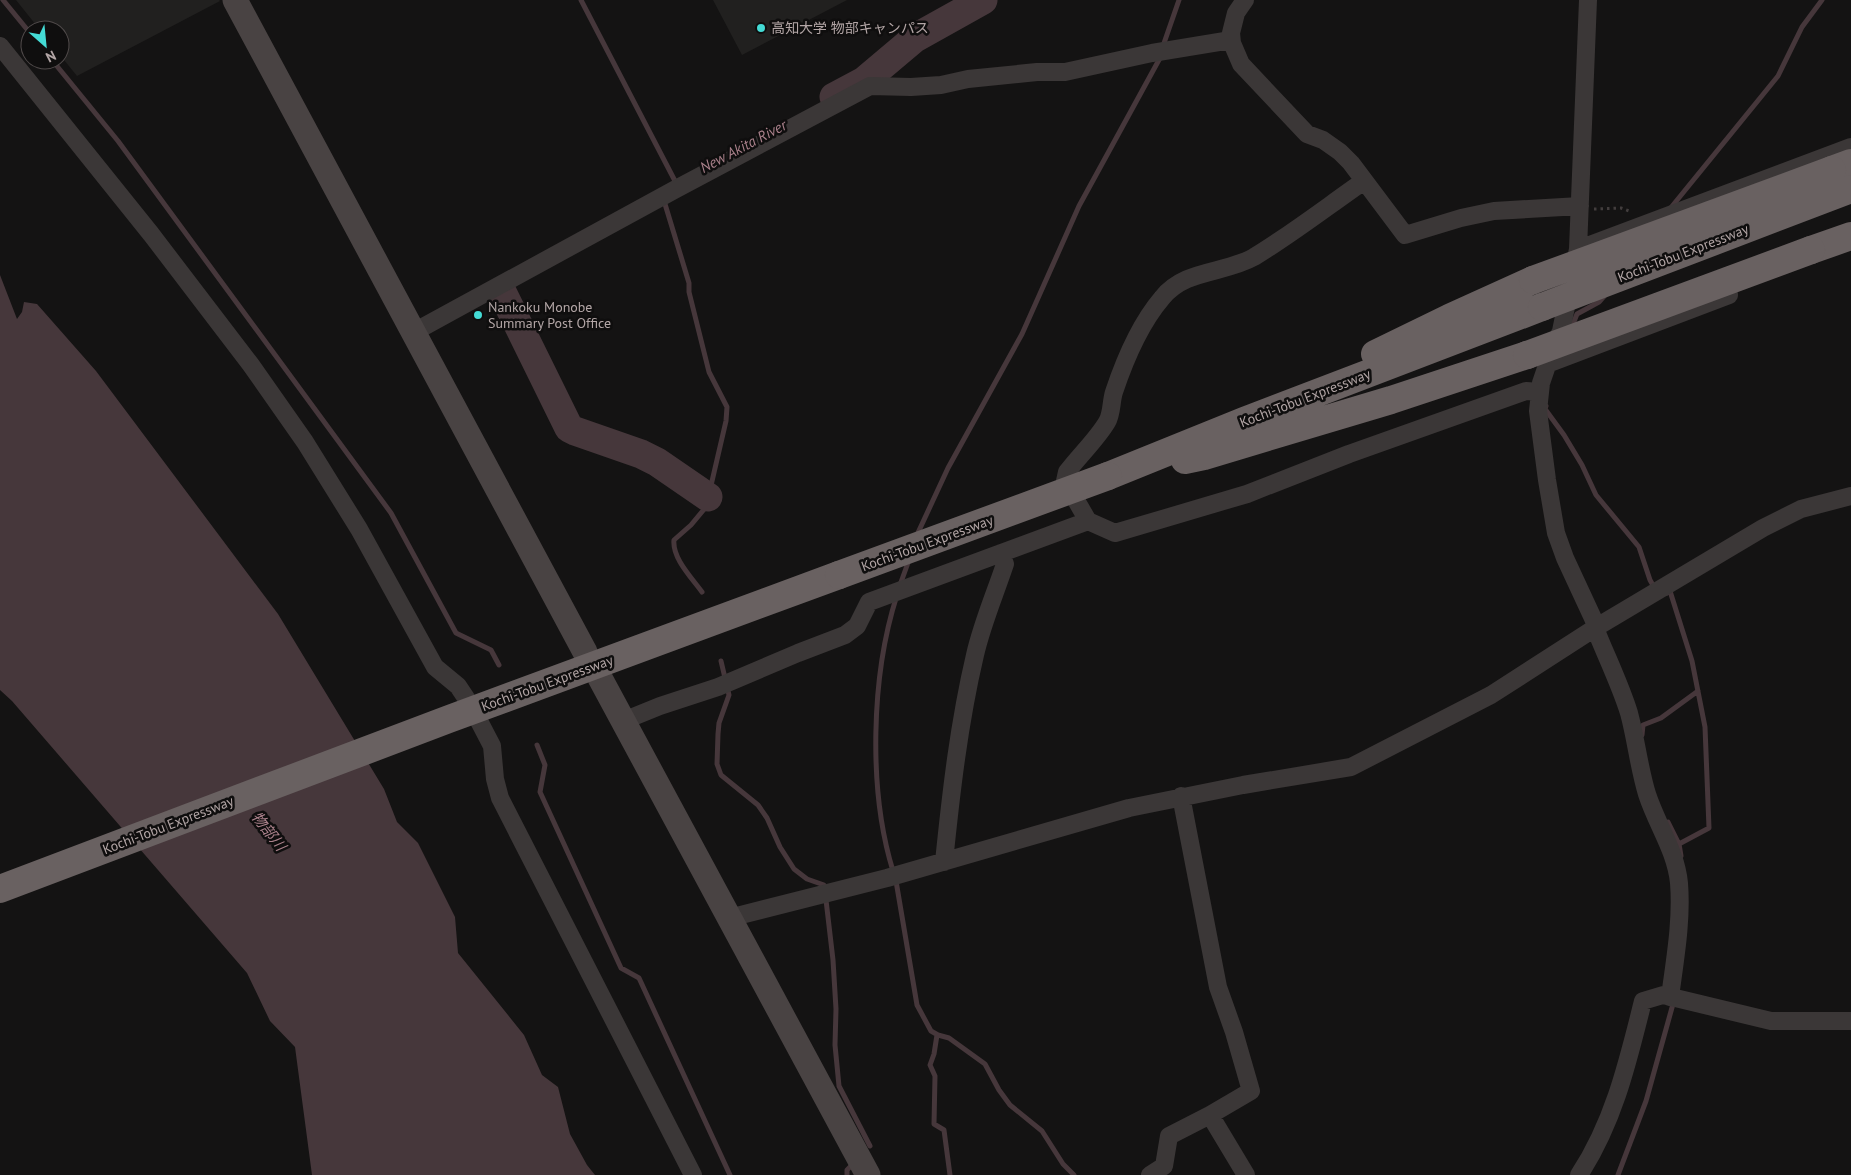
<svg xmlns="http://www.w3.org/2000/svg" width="1851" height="1175" font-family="'PT Sans','Noto Sans JP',sans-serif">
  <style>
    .built { fill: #21201f }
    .water { fill: #46373b }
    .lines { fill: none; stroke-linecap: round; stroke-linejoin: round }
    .stream { stroke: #46373b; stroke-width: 5 }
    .river { stroke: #46373b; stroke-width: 29 }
    .path { stroke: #423d3d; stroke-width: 3; stroke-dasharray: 2.5 4; stroke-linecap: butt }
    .street { stroke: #3b3737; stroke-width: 18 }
    .secondary { stroke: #494343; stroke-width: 25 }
    .highway { stroke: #696161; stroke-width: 28 }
    .highway-bridge { stroke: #696161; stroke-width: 28 }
    .poi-dot { fill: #44dbd5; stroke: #0f0e0e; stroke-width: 2 }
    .labels { text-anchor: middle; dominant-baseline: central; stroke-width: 5; stroke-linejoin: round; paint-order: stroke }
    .poi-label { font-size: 14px; fill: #b3a6a6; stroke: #0f0e0e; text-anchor: start }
    .street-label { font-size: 14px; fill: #b3a6a6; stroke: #0f0e0e }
    .water-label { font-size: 15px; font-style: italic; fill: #aa818b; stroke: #0f0e0e }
  </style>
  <rect width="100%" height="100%" fill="#141313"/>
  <!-- built -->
  <path class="built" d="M16,0H219L220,1L77,76L60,55V30H40Z
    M713,0H847L742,55Z"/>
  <!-- water -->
  <path class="water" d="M0,275L17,319L22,312L24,302L37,304L96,371L278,614L384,789L397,822L418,843L455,917L458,953L524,1035L542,1075L558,1087L570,1134L587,1165L595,1175H312L295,1047L270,1021L247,973L12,701L0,690Z"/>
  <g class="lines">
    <!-- stream -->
    <path class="stream" d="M3,0L30,33
      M581,0L675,181
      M1163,46L1179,0
      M52,60L118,141L391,513L456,633L491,650L499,665
      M665,204L689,283V292L709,372L727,407L726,421L706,507L691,525L674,540C672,558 692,578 702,592
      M1669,210L1778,76L1802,27L1822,0
      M1571,329L1577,314L1599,302L1606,294
      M1546,406L1545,409L1564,435L1582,465L1596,495L1639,547L1650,580L1654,587
      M916,537L948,468L1022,334L1079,206L1160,58
      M900,585L909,560
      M1667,593L1670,591L1692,661L1705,727L1709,828L1679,844L1681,856
      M721,661L729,695L719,723L718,734L717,764L721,775L758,805L767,818L780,847L794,869L807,879L824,885V888
      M1642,735L1643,725L1661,718L1698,691
      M537,745L545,765L540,792L621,968L639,978L730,1175
      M1668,822L1679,844
      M893,871C868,790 871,676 897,595
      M896,881L917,1005L931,1031L938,1035L949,1038L985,1064L999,1090L1010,1105L1042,1131L1063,1164L1074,1175
      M826,900L833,960L836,1009L835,1045L839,1086L870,1146
      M937,1035L934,1054L930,1065L935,1076L934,1124L944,1130L950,1175
      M847,1175V1170L850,1167
      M1618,1175L1646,1101L1673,1004"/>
    <!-- river -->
    <path class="river" d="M834,97L864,81L915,38L983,0
      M502,292L569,428L575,431L641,454L657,462L708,497"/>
    <!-- path -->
    <path class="path" d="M1594,209L1621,208L1632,212"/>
    <!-- street -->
    <path class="street" d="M1245,0L1236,13L1231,33L1232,43L1241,64L1307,134L1323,140L1340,152L1351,163L1405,235L1461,218L1494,211L1580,206
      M1588,0L1578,249L1561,331L1553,348L1541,383L1538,411L1547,480L1556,533L1565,558L1597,627
      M0,46L151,234L251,365L305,442L359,529L435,667L458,686L466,698
      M1364,181C1328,206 1292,234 1254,257C1224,274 1185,269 1162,298C1139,325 1125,359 1114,392C1111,401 1112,414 1107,422C1097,439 1079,456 1067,472L1065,481L1088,521L1115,533L1247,494L1349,454L1526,391L1540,392
      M1590,245L1851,147
      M414,332L676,189L870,86L911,87L941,85L968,79L1037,72H1065L1152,53L1231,40
      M1547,364L1729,295
      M1595,628C1606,656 1620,684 1629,713C1636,739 1639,768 1647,794C1657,825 1676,851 1679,883C1682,921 1675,959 1670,997
      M479,721L492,746L495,779L500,798L693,1175
      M623,721L660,706L718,687L798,653L845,635L857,626L869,602L1088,521
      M944,862C951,793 959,723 975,655C982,624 995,594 1005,564L1001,553
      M729,918L887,878L1129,808L1243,785L1351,767L1491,695L1595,628L1763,528L1801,509L1851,496
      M1210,1115L1246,1175
      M1150,1175L1164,1166L1169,1136L1210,1115L1251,1091L1234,1032L1218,987L1181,796
      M1579,1175C1614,1122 1628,1061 1643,1001L1663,995L1771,1021H1851"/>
    <!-- secondary -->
    <path class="secondary" d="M235,0L585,652
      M600,678L868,1175"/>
    <!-- highway -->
    <path class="highway" d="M1832,170L1851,163
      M1811,250L1851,236
      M1375,354L1449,318L1533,280
      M1185,460L1204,456L1391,400L1527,355
      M1108,476L1244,421L1542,307
      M0,889L449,719L839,575"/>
    <!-- highway-bridge -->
    <path class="highway-bridge" d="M1533,280L1832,170
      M1542,307L1851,189
      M1527,355L1811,250
      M839,575L1108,476"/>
  </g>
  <!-- markers -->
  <g class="poi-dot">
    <circle cx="761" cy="28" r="5"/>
    <circle cx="478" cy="315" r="5"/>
  </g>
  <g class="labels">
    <!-- poi labels -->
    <g class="poi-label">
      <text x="771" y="28">高知大学 物部キャンパス</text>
      <text x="488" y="307">Nankoku Monobe<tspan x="488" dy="16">Summary Post Office</tspan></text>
    </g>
    <!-- street labels -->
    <g class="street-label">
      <text transform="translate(1683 253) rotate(-21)">Kochi-Tobu Expressway</text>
      <text transform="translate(1305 398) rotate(-21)">Kochi-Tobu Expressway</text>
      <text transform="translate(927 543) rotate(-20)">Kochi-Tobu Expressway</text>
      <text transform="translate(547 683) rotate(-20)">Kochi-Tobu Expressway</text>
      <text transform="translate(168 825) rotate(-21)">Kochi-Tobu Expressway</text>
    </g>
    <!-- water labels -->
    <g class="water-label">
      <text transform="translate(743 146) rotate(-28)">New Akita River</text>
      <text transform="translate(269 831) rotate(52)">物部川</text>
    </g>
  </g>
  <!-- north arrow -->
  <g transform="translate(45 45) rotate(153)"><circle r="24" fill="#0f0e0e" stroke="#514b4b"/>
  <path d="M0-4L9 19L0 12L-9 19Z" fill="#44dbd5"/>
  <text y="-8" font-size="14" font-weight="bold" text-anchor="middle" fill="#b3a6a6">N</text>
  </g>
</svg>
